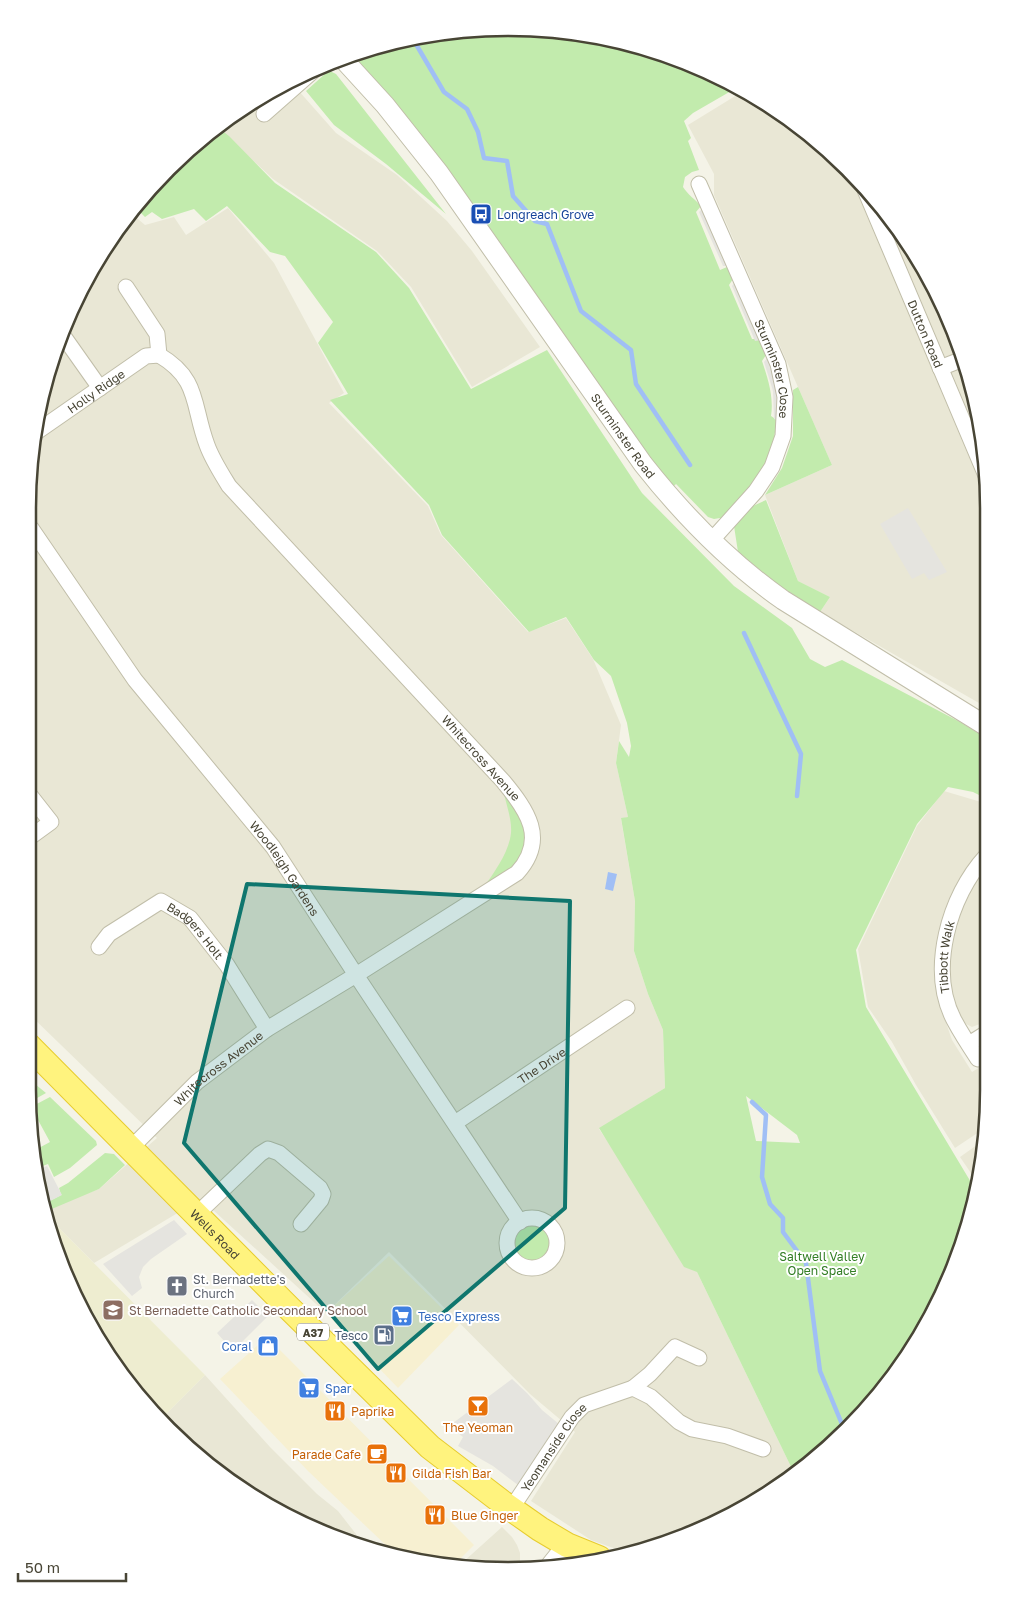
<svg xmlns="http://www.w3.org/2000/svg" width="1016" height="1598" font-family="'Golos Text',sans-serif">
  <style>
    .residential { fill: #e9e7d5 }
    .commercial { fill: #f7f0d1 }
    .education { fill: #eeedd0 }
    .green { fill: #c2ebad; fill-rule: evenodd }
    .parking { fill: #e5e4df }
    .water { fill: #a0bff5 }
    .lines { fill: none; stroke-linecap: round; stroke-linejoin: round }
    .stream { stroke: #a0bff5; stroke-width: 4.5 }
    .minor-casing { stroke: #c1bea9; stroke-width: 17 }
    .tertiary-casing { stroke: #c1bea9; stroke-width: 21 }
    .trunk-casing { stroke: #e7cc2f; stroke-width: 26 }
    .minor { stroke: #fff; stroke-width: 15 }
    .tertiary { stroke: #fff; stroke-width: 19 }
    .trunk { stroke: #fff37e; stroke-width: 24 }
    .marked { fill: #0f766e; fill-opacity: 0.2; stroke: #0f766e; stroke-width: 4; stroke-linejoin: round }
    .labels { text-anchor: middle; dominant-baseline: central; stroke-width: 4; stroke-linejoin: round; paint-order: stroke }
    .shield { fill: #fff; stroke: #7f7d72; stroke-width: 1 }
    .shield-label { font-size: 11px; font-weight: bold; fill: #484535 }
    .transit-label { font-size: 12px; fill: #164399; stroke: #fff; text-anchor: start }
    .street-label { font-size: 12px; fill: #484535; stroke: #fff }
    .park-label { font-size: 12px; fill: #337e25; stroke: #fff }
    .worship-label { font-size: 12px; fill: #5b616d; stroke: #fff; text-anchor: start }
    .education-label { font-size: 12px; fill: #785e54; stroke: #fff; text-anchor: start }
    .shop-label { font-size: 12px; fill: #366cbe; stroke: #fff; text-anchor: start }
    .service-label { font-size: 12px; fill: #4e5e75; stroke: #fff; text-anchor: end }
    .food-label { font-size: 12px; fill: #c56008; stroke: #fff; text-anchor: start }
    .rim { fill: none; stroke: #484535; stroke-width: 2.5 }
  </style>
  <rect width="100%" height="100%" fill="#f4f3e7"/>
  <!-- residential -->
  <path class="residential" d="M290,81L336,133L397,175L447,221L472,251L540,347L472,387L411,287L377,251L273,179L216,126Z
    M745,90L825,147L889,215L939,296L972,384L987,477L986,707L820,612L830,597L798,581L765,495L832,465L714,195V174L688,125Z
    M228,208L274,263L344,393L329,403L428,506L441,535L528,632L566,618L593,659L621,725L616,763L628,817L621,819L635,901L634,951L648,994L663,1030L665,1088L599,1129L697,1272L794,1473L775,1490L633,1554H630L591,1540L531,1501L575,1432L530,1394L389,1252L326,1313L201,1199L94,1263L48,1217L47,1211L70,1200L99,1189L157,1138L28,1013L32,445L77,296L132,214L145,225L174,217L186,235Z
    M986,789L985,1022L972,1027L966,1024L962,1019L959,1010L944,1017L952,1040L972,1072L985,1064V1128L955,1148L916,1085L892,1042L868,1007L858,949L917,826L944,791L981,802Z
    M984,1140V1152L977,1182L960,1157Z
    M205,1375L270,1447L317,1494L338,1511L356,1534L359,1546L353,1545L216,1471L164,1416Z
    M502,1527L512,1537L517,1545L520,1553V1569L508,1570L462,1563Z"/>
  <!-- commercial -->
  <path class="commercial" d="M389,1256L459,1325L398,1388L326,1313Z
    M267,1337L474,1545L457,1562L392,1551L308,1471L220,1379Z"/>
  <!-- education -->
  <path class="education" d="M48,1217L205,1375L164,1416L109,1357L53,1244Z"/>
  <!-- green -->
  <path class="green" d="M476,29L570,32L662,53L738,87L693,113L684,121L691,138L688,141L699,170L692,172L685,177L683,187C688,195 695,199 701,206L696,212L720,270L727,267L733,279L729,285L752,339H758L766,355L762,361C768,379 774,397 771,416L777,420C775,433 773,447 767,459C757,482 739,501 723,520L720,518L714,519L708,517L676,484L672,488L374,80L353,55L383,44Z
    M330,71L336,74L446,214L386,164L334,125L306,91L326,73Z
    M216,126L229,136L275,183L376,252L409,288L471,389L547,350L642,493L734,586L792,628L810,659L825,667L842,660L960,722L986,738V777L979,795L973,792L948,787L917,824L856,950L866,1007L975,1189L952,1274L869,1407L794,1473L697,1272L684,1267L599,1128L665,1088L663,1030L648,994L634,951L635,901L621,818L628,817L616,763L619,741L629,757L631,746L627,723L611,676L594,660L566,617L529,632L442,535L429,505L330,400L348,394L318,343L333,322L285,256L270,252L227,206L206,221L194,209L162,219L152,212L145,217L136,208L147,191ZM746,1096L797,1135L800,1143L756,1141Z
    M798,387L832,465L765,495L782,468L793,436V390Z
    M766,500L798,581L830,597L820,612L777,584L738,552L734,526L753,506Z
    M504,794C518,812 532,831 522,854C520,857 519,862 517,864C508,873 494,880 484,887C495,871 509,852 511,833C512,820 507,807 504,794Z
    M28,1084H35L46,1093L30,1102Z
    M50,1097L96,1141L97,1145L70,1168L54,1177L48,1164L40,1167L37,1149L50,1142L31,1107Z
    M105,1153L114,1154L125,1165L99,1189L47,1211L46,1203L61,1195L59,1188L68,1183Z
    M514 1242a18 18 0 1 1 36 0a18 18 0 1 1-36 0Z"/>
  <!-- parking -->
  <path class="parking" d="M703,208L729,266H723L699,212Z
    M735,281L761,340L755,341L732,286Z
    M768,357L773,372L779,395V421L774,419L773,391L764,362Z
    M908,508L947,572L929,580L924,573L912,579L880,524Z
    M47,1166L62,1195L46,1203L41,1169Z
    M174,1220L187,1234L151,1259L143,1267L139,1277L142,1288L132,1296L103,1264Z
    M252,1300L268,1316L233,1351L217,1333Z
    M512,1379L527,1393L542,1410L559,1424L518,1485L493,1466L458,1446L463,1437L449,1426Z"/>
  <!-- water -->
  <path class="water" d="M608,872L617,874L613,891L605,889Z"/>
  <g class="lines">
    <!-- stream -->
    <path class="stream" d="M413,39L444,92L467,109L478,132L484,158L507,161L513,196L535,221L547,224L581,311L631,350L636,384L690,465
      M744,633L801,754L797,796
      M752,1102L766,1115L762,1177L770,1204L783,1218V1232L806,1263L820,1371L844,1429"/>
    <!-- minor casing -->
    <g class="minor-casing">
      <g id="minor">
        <path d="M264,114L314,70"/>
        <path id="s1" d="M699,184L778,364L785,397L783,436L772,467L756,491L711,541"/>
        <path id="s2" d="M865,190L987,478"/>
        <path d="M126,287L157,334L159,355"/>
        <path d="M64,337L100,388"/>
        <path d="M940,368L963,359"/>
        <path id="s3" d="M35,433L146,356L159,355"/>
        <path id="s4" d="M31,528L135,680L273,847L356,975L520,1222"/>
        <path d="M29,838L51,822L29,794"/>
        <path id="s5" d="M99,947L109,934L161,901L190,918L227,965L267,1029"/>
        <path d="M969,1044L985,1034"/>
        <path id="s6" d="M978,1059C970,1047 961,1033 954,1020C928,970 949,896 986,856"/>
        <path id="s7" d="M455,1123L627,1008"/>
        <path id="s8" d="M130,1149L197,1082L267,1029L356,975L517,873C548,839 527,810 503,781L229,486C221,473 212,459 207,445C192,405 200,379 159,355"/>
        <path d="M196,1215L260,1154L268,1149L279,1153L320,1188L323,1194L321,1200L301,1224"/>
        <circle cx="532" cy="1243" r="25"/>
        <path d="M633,1388L650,1374L675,1347L699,1358"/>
        <path id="s9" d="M511,1509L572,1417L584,1405L633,1388L651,1397L679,1422L692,1429L727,1436L763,1449"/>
      </g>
    </g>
    <!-- tertiary casing -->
    <g class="tertiary-casing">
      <g id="tertiary">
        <path id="s10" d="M343,59L385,105L439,173L643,464C684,516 729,562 783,600L986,726"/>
        <path d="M551,1565L567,1545"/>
      </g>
    </g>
    <!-- trunk casing -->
    <g class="trunk-casing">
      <g id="trunk">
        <path id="s11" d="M28,1045L288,1307L430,1447L503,1503L540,1529L567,1545L599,1558"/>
      </g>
    </g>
    <!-- minor -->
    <use href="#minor" class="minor"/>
    <!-- tertiary -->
    <use href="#tertiary" class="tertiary"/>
    <!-- trunk -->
    <use href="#trunk" class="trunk"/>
  </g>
  <!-- marked area -->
  <path class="marked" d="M247,884L570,901L565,1208L378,1369L184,1143Z"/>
  <!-- icons -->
  <defs>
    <g id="bus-square" transform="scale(1.125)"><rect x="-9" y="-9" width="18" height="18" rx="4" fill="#1a4fb4" stroke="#fff"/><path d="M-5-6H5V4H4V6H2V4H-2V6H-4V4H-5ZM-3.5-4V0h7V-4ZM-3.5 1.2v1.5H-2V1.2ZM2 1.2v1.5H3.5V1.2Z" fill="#fff"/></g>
    <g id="church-square" transform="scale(1.125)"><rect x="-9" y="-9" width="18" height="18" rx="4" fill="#6b7280" stroke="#fff"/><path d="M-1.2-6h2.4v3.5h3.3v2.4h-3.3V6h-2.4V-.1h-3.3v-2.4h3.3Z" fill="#fff"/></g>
    <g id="school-square" transform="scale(1.125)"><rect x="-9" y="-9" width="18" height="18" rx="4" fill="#8d6e63" stroke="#fff"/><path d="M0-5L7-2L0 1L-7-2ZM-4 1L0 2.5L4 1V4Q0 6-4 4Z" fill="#fff"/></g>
    <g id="supermarket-square" transform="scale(1.125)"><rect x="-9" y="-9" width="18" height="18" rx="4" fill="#3f7fe0" stroke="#fff"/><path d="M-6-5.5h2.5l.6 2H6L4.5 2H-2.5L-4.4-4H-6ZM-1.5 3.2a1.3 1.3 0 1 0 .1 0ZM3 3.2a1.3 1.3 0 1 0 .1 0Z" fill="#fff"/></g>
    <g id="fuel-square" transform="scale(1.125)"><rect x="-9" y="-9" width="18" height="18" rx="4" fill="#5c6f8a" stroke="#fff"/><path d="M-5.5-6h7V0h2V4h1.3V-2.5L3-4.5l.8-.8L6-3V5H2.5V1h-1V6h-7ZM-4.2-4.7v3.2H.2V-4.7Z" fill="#fff"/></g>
    <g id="shop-square" transform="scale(1.125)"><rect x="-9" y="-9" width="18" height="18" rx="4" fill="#3f7fe0" stroke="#fff"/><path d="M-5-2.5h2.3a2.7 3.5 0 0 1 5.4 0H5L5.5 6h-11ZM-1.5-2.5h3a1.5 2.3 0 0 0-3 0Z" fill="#fff"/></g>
    <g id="bar-square" transform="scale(1.125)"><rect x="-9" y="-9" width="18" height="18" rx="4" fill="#e8710a" stroke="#fff"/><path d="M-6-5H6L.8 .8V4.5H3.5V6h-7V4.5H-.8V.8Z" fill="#fff"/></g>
    <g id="restaurant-square" transform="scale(1.125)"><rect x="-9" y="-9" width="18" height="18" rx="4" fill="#e8710a" stroke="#fff"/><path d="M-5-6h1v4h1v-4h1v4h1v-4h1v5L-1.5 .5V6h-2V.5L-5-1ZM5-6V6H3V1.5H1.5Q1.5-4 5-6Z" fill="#fff"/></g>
    <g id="cafe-square" transform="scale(1.125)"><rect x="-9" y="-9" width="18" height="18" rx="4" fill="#e8710a" stroke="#fff"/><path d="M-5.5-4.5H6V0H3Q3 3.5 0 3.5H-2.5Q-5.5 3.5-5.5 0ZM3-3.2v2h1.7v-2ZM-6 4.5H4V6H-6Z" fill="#fff"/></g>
  </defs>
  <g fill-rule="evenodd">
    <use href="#bus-square" x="481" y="214"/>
    <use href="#church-square" x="177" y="1286"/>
    <use href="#school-square" x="113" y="1310"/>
    <use href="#supermarket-square" x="402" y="1316"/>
    <use href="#fuel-square" x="384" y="1335"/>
    <use href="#shop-square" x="268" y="1346"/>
    <use href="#supermarket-square" x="309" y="1388"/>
    <use href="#bar-square" x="478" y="1406"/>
    <use href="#restaurant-square" x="335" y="1411"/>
    <use href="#cafe-square" x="377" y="1454"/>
    <use href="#restaurant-square" x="396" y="1473"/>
    <use href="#restaurant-square" x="435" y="1515"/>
  </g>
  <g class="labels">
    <!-- shield labels -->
    <rect class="shield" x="297" y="1323.5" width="32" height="17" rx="4"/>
    <g class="shield-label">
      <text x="313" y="1332">A37</text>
    </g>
    <!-- transit labels -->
    <g class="transit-label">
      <text x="497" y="214">Longreach Grove</text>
    </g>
    <!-- street labels -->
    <g class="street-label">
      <text stroke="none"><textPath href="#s2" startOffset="156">Dutton Road</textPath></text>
      <text stroke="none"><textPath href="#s1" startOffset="200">Sturminster Close</textPath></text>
      <text stroke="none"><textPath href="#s3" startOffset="74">Holly Ridge</textPath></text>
      <text stroke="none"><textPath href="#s10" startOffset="470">Sturminster Road</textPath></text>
      <text transform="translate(481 758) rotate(48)">Whitecross Avenue</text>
      <text stroke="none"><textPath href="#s4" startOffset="425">Woodleigh Gardens</textPath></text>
      <text stroke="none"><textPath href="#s5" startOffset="124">Badgers Holt</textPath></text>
      <text stroke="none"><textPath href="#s6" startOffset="111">Tibbott Walk</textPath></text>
      <text stroke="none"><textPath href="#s7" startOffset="104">The Drive</textPath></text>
      <text stroke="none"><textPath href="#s8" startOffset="120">Whitecross Avenue</textPath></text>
      <text stroke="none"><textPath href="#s11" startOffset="266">Wells Road</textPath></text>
      <text stroke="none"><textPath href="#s9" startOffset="75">Yeomanside Close</textPath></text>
    </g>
    <!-- park labels -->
    <g class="park-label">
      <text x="822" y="1256">Saltwell Valley<tspan x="822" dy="14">Open Space</tspan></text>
    </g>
    <!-- worship labels -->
    <g class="worship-label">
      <text x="193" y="1279">St. Bernadette's<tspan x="193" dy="14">Church</tspan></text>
    </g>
    <!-- education labels -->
    <g class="education-label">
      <text x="129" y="1310">St Bernadette Catholic Secondary School</text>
    </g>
    <!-- shop labels -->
    <g class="shop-label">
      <text x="418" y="1316">Tesco Express</text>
      <text x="252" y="1346" text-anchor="end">Coral</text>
      <text x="325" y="1388">Spar</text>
    </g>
    <!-- service labels -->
    <g class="service-label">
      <text x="368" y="1335">Tesco</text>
    </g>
    <!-- food labels -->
    <g class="food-label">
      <text x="351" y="1411">Paprika</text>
      <text x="478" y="1427" text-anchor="middle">The Yeoman</text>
      <text x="361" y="1454" text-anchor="end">Parade Cafe</text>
      <text x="412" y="1473">Gilda Fish Bar</text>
      <text x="451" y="1515">Blue Ginger</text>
    </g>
  </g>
  <!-- crop -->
  <path d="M0 0H1016V1598H0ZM508 36H508A472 472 0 0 1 980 508V1090A472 472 0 0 1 508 1562H508A472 472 0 0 1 36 1090V508A472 472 0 0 1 508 36Z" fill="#fff" fill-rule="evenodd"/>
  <path class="rim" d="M508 36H508A472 472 0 0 1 980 508V1090A472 472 0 0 1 508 1562H508A472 472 0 0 1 36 1090V508A472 472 0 0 1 508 36Z"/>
  <!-- scale -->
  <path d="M18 1573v8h108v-8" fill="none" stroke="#484535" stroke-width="2.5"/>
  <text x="25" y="1573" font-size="15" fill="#484535" stroke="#ffffff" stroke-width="4" paint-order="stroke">50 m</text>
</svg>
